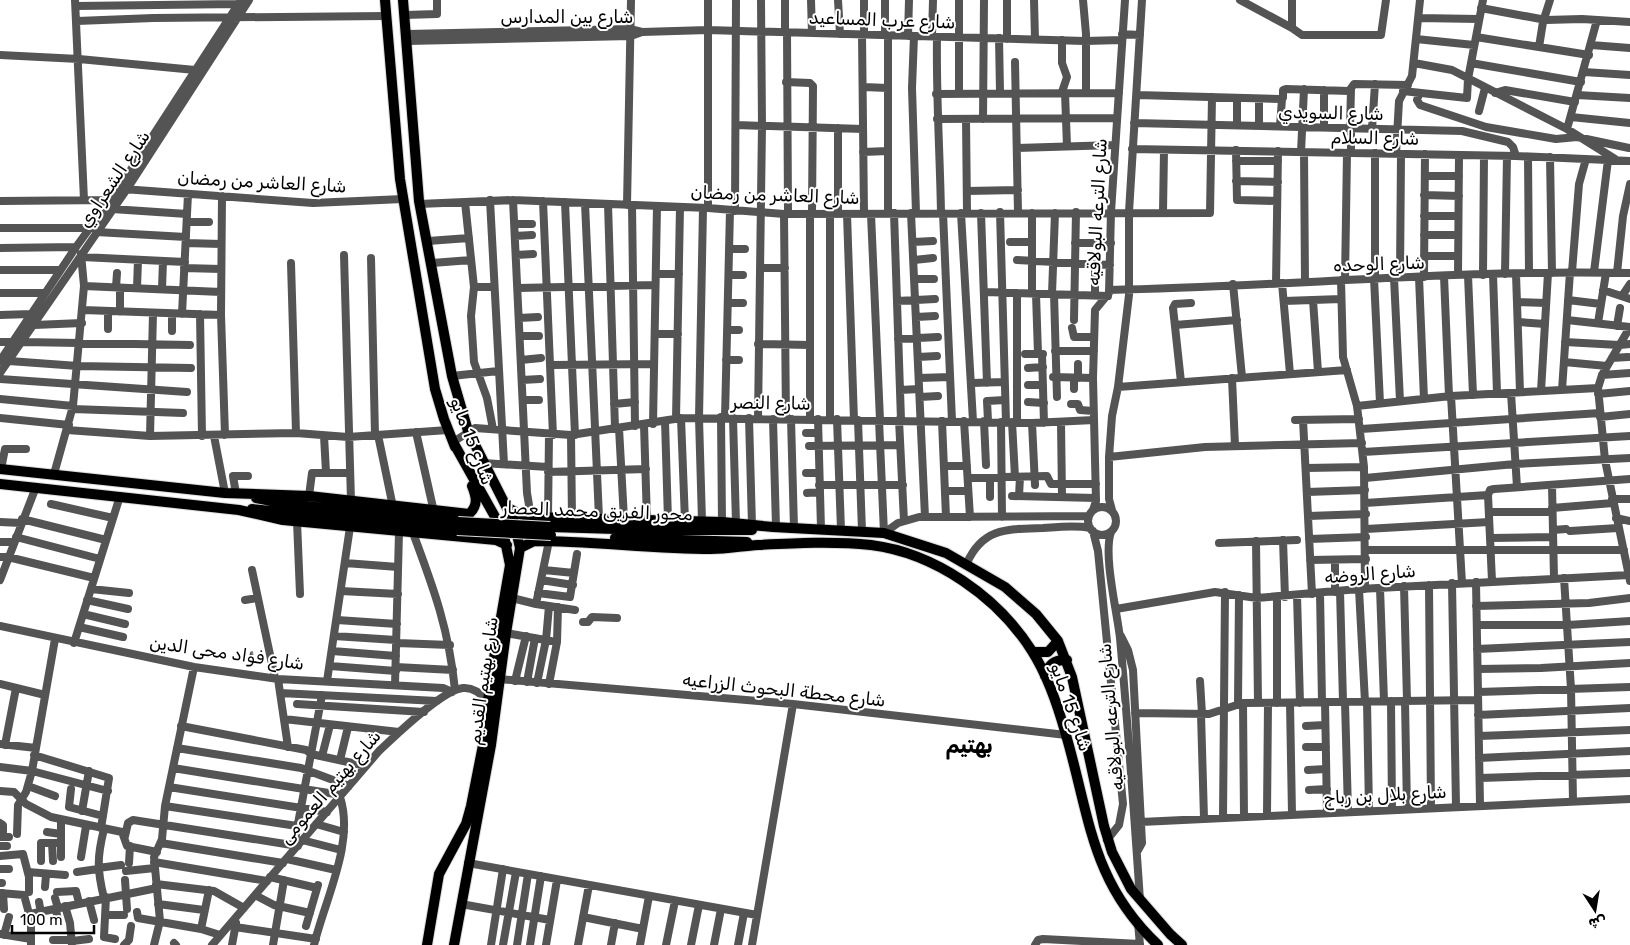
<svg xmlns="http://www.w3.org/2000/svg" width="1630" height="945" font-family="Rubik,'Noto Sans Arabic',sans-serif">
  <style>
    .lines { fill: none; stroke-linecap: round; stroke-linejoin: round }
    .major-casing { stroke: #dbdbdb; stroke-width: 12 }
    .minor { stroke: #545454; stroke-width: 8 }
    .major { stroke: #000; stroke-width: 10 }
    .major-bridge-casing { stroke: #dbdbdb; stroke-width: 12; stroke-linecap: butt }
    .major-bridge { stroke: #000; stroke-width: 10 }
    .labels { text-anchor: middle; dominant-baseline: central; stroke-width: 4; stroke-linejoin: round; paint-order: stroke }
    .street-label { font-size: 18px; fill: #000; stroke: #fff }
    .district-label { font-size: 22px; font-weight: bold; fill: #000; stroke: #fff }
  </style>
  <rect width="100%" height="100%" fill="#fff"/>
  <g class="lines">
    <!-- major casing -->
    <g class="major-casing">
      <path id="major" d="M385,0L400,179L435,389L444,419L455,447
        M403,0L419,201L452,376L468,431L514,522L520,548L506,633L491,745L454,945
        M0,469L225,493L309,496L469,514
        M0,484L239,510L283,520L496,540L507,545
        M256,498L288,504L458,522
        M508,508L519,514L531,517L722,522L773,527L884,533L946,553L1005,587L1036,614L1058,641L1072,677L1104,826L1112,852L1131,889L1170,934L1182,945
        M252,509L457,530
        M469,514C479,505 476,496 472,486
        M550,527L650,530H752
        M615,538L747,542
        M520,548L534,541C593,541 652,549 711,549C727,549 742,546 758,545C795,543 834,541 871,545C935,553 998,597 1032,651C1048,676 1058,706 1066,735C1090,817 1091,882 1158,945
        M1033,652H1048L1058,641
        M1045,676C1048,665 1055,659 1067,660
        M427,945L439,874L466,824L471,806L483,745L491,675L510,565L503,531L453,442"/>
    </g>
    <!-- minor -->
    <path class="minor" d="M75,0L84,200
      M785,0V32
      M811,0L812,33
      M838,0L840,34
      M864,0V35
      M885,0V35
      M959,0V94
      M1034,0L1035,39
      M1083,0L1086,34V93
      M1240,0L1292,28L1302,35H1381L1386,0
      M1292,0V28
      M76,6L238,4
      M1481,8L1546,20L1582,19L1630,22
      M405,15L437,14V0
      M1418,18L1479,19
      M77,21L153,18L386,16
      M787,32L788,214
      M407,34L630,29L642,32
      M1122,34L1140,35
      M862,35L864,214
      M908,36L909,0
      M914,36L912,88L916,213
      M932,36L933,0
      M937,37C936,96 940,154 941,213
      M1476,37L1589,55
      M999,38L1000,92
      M1007,39V0
      M1416,39L1474,45
      M407,41L631,36L642,32L708,30L1085,41L1122,40
      M1591,45L1630,48
      M1539,47L1543,22L1550,0
      M0,55L79,59L195,70
      M1015,62L1018,213
      M1414,63L1452,70L1567,129L1615,159
      M1471,63L1581,82
      M1584,72L1630,75
      M786,82L810,83L813,86L812,214
      M863,87L888,88
      M1403,91L1467,98L1468,79L1483,0
      M1062,92L1067,77L1062,63V40
      M1065,93L1067,146
      M1495,93L1505,90L1575,102
      M936,94L1119,93
      M1419,94L1417,100L1420,105L1486,127L1556,139L1577,137L1629,148
      M1137,95L1280,99L1283,98V90L1286,89L1349,91L1354,84L1408,85
      M1577,95L1630,98
      M1237,98V125
      M1259,99V126
      M1479,111L1485,88
      M1571,117L1630,123
      M937,119L1116,118
      M966,119L967,213
      M983,119L984,0
      M1134,123L1462,131L1508,142L1513,147L1516,156
      M736,125L863,129
      M1280,126L1282,99
      M1324,127V90
      M838,128V214
      M1350,128L1351,89
      M1372,129L1375,84
      M1567,129L1597,20
      M1017,148L1115,145
      M1132,149L1516,156L1630,161
      M1236,150L1237,200L1277,201
      M863,152L888,151
      M1301,152L1304,89
      M1304,152L1305,282
      M1351,153V128
      M1375,153V278
      M1396,154L1399,101L1412,76L1420,0
      M1528,157L1529,273
      M1550,157L1552,273
      M1236,161H1278
      M1425,176H1459
      M1236,181L1278,182
      M123,189L313,203L403,199
      M967,191L1018,190
      M1424,195L1459,196
      M222,196L221,315L225,435
      M490,200L504,464
      M513,200L527,493L531,517
      M0,201L110,200
      M543,201L553,435
      M465,202L474,287L471,316L474,362L487,398L493,429
      M565,202L575,435
      M585,203L599,518
      M419,204L513,200L708,208L784,214L1210,213L1212,97
      M608,204L615,428
      M627,205L631,0
      M632,205L635,426
      M708,208V0
      M112,209L187,214
      M735,211L736,0
      M1000,212L1006,422
      M1163,212L1164,150
      M888,213V35
      M894,213L901,420
      M911,213L925,517
      M943,213L952,421
      M961,213L973,421
      M981,213L987,383
      M784,214L786,419
      M810,214V419
      M847,214L854,420
      M871,214L880,420
      M1424,216H1458
      M187,222H209
      M515,224H532
      M0,228H89
      M96,232L186,237
      M1424,235H1458
      M515,236L532,235
      M428,241L469,238
      M913,242L933,241
      M1010,242H1032
      M186,243L221,244
      M1075,243H1111
      M0,248L76,247
      M729,249H745
      M344,255L351,501
      M516,255L533,254
      M1424,256H1458
      M82,257L185,262
      M371,258L375,435
      M914,260L933,258
      M1017,260L1110,265
      M291,263L296,433
      M432,263L471,260
      M184,268L221,269
      M760,268H785
      M0,270H60
      M1572,272L1579,184L1586,159
      M1594,272L1608,160
      M1617,273L1623,216L1630,184
      M656,274H679
      M1493,274L1497,393
      M1505,274L1507,156
      M1516,274L1520,392
      M729,275H743
      M1458,275L1459,155
      M1468,275L1473,395
      M1483,275L1484,156
      M1444,276L1449,396
      M1400,277L1401,154
      M1419,277L1424,399
      M1424,277L1425,154
      M1374,278L1380,403
      M1394,278L1400,401
      M915,279H934
      M1341,280L1343,357L1357,406L1364,467L1365,589
      M1345,280L1347,153
      M1276,283L1278,151
      M1282,283L1290,374
      M1233,284L1242,377
      M84,286L221,292
      M116,287L117,273
      M474,287H494
      M120,288V312
      M137,288L138,260
      M518,288L655,285
      M162,289L163,261
      M1109,290C1283,287 1456,269 1630,273
      M1603,290L1630,299
      M984,292L1108,296
      M0,293H45
      M1017,293V423
      M1032,293V213
      M1036,294L1038,354
      M1052,294L1055,213
      M1054,294L1057,397
      M1095,295V264
      M1622,296L1630,284
      M1313,300L1318,372
      M1568,300L1601,304
      M897,301L935,299
      M1284,301L1341,299
      M1517,302L1546,303
      M728,303H743
      M83,310L221,315
      M108,312V329
      M182,314L188,194
      M200,314L202,436
      M0,315L31,314
      M916,317L935,316
      M519,318L538,317
      M1074,320L1076,212
      M1567,320L1630,327L1602,375L1598,388L1605,460L1630,581
      M1518,322L1545,324
      M1598,323L1606,273
      M34,325L82,323
      M1175,325L1237,320
      M1617,326L1620,308
      M1072,328L1074,337H1094
      M727,330H739
      M172,331V314
      M655,334H678
      M520,336H539
      M898,339L938,337
      M0,342H13
      M23,342L190,345
      M1565,342L1619,345
      M758,344L810,345
      M1620,345L1630,344
      M1055,351H1094
      M1025,354H1043
      M1042,354L1044,423
      M918,357L937,356
      M1612,358L1628,357
      M521,360L541,358
      M726,360H739
      M0,361L76,247L119,188L241,0
      M9,361L78,366L191,368
      M1564,362L1607,366
      M551,365L654,364
      M1028,368L1043,367
      M0,373L127,189L249,0
      M1602,375L1630,373
      M452,376L498,371
      M1053,377L1093,378
      M919,378L950,377
      M1074,378V389
      M1078,378V364
      M1232,378L1235,446
      M0,379L187,392
      M522,380L540,379
      M1181,382L1173,308L1175,304L1191,303
      M972,383L1004,382
      M1028,385H1043
      M1118,387L1347,370
      M900,390L919,389
      M1562,390L1570,272
      M1541,391L1548,273
      M1511,393L1517,487
      M1598,394L1630,391
      M1451,396L1462,583
      M920,397L938,396
      M0,399L73,406
      M523,400H539
      M1028,402L1044,403
      M614,404L635,402
      M1071,404H1078L1080,410L1093,411
      M1357,406L1451,396L1598,388
      M73,409L183,413
      M721,417L722,522
      M725,417L730,210
      M1600,417L1630,414
      M0,418L69,425
      M681,418L685,521
      M733,418L736,523
      M749,418L752,525
      M758,418L762,126L761,0
      M676,419L680,207
      M773,419L776,527
      M791,419L794,528
      M818,419L821,529
      M830,419V214
      M837,419L841,530
      M858,420L862,531
      M879,420L884,533
      M899,420L904,521
      M1295,420L1359,419
      M1303,420L1312,594
      M665,421L668,520
      M942,421L946,517
      M964,421L970,517
      M984,421L986,465
      M988,421L987,401L1005,400
      M1001,422L1002,517
      M1012,422L1015,477
      M1032,423L1035,485
      M1061,423L1062,497
      M653,424L657,206
      M644,425L647,520
      M619,428L624,519
      M1361,429L1600,413
      M67,430L150,436L296,433L348,437L448,430
      M416,432L434,512
      M806,433H818
      M378,435L393,507
      M571,435L572,518
      M150,436L153,313
      M214,436L225,493
      M324,436L326,472
      M453,442L475,428L571,435L681,418L1032,423L1094,420
      M809,446L900,445
      M1363,452L1630,436
      M1109,457L1205,447L1362,443
      M483,463L548,467
      M944,466H967
      M1306,468L1364,467
      M1,469L5,449H26
      M548,472L646,469
      M806,473H819
      M54,474L73,406L84,286L81,254
      M1002,477L1047,476L1051,484H1096
      M968,478H1002
      M1365,478L1515,464L1630,458
      M819,485H903
      M1552,485L1554,578
      M945,491H968
      M1307,492L1365,490
      M807,493L820,492
      M236,494L233,476H248
      M1488,495L1490,490L1494,489L1630,479
      M1488,495L1492,581
      M309,496L312,473H349
      M1012,496L1096,498
      M1019,496L1020,477
      M990,497V478
      M1612,499H1630
      M1365,503L1488,495
      M51,504L113,518
      M1088 521a14 14 0 1 1 28 0a14 14 0 1 1-28 0Z
      M1552,508L1613,503
      M1093,510L1096,501L1093,378L1095,310L1109,293L1111,212L1125,0
      M1112,510L1109,499V457L1112,416L1118,387L1129,295V212L1142,0
      M1489,512H1552
      M1308,516L1366,514
      M548,517L549,435
      M1616,518L1630,521
      M22,519L106,540
      M297,521L300,594
      M702,521L699,418L703,208
      M0,522L21,523
      M1366,529L1489,522
      M1553,530L1566,529
      M1093,531L1098,551L1123,804L1119,825L1107,840
      M1570,531L1618,528
      M1111,532C1103,555 1117,611 1120,638C1128,725 1134,812 1140,900
      M413,533C434,589 449,630 455,690
      M884,533L898,523L919,517L1089,516
      M16,537L100,559
      M1490,538L1553,537
      M1309,539L1366,537
      M1283,540L1285,597
      M1256,541L1258,703
      M0,542H14
      M1219,543L1297,540
      M1366,550H1624
      M0,557H8L94,578
      M1310,560L1366,559
      M1335,560V592
      M345,563L398,567
      M967,563C983,527 1009,529 1043,528C1059,527 1075,525 1090,528
      M252,570L275,678
      M544,570L574,573
      M1564,578L1571,689L1573,801
      M0,580L36,487
      M541,580L573,585
      M1476,582L1480,805
      M1452,583L1456,806
      M1429,585L1431,807
      M1404,586L1407,701
      M1380,588L1384,701
      M91,589L129,593
      M1359,589L1365,702
      M341,591L398,594
      M1340,591L1343,702
      M538,593L570,597L577,554
      M1320,593L1322,702
      M1297,595L1300,703
      M512,598L536,604L575,610
      M1277,598V703
      M87,600L128,609
      M245,600L258,598
      M536,604L549,541
      M1476,606L1589,603L1630,598
      M1116,609L1215,592L1257,598L1359,589L1629,575
      M83,614L125,624
      M337,620L397,624
      M583,622H588L592,617L617,618
      M1477,625H1568L1630,621
      M0,626L194,667L278,679L443,688L452,692
      M79,627L123,637
      M506,633L551,641
      M334,636L396,640
      M1121,636L1128,650L1133,670L1142,843L1137,852
      M74,643L120,496
      M397,643L450,645
      M1477,649L1630,642
      M332,651L396,656
      M330,666L396,671
      M396,667L453,670
      M1478,669L1541,668L1630,663
      M278,679L288,747
      M499,679L793,704L1066,735
      M327,681L350,527
      M515,681L526,636
      M1200,681L1202,714
      M527,682L535,638
      M537,683L546,640L549,606
      M0,684L45,695
      M549,684L557,642L558,607
      M395,685L399,532
      M1478,692L1630,687
      M280,693L437,701
      M1367,701L1369,810
      M1391,701L1392,809
      M1405,701L1407,809
      M1325,702L1327,812
      M1345,702L1348,811
      M1243,703L1244,817
      M1290,703L1292,814
      M297,704L424,712
      M1238,704L1239,595
      M1135,713L1209,714L1243,703L1478,700
      M1201,714L1204,818
      M1478,715L1630,708
      M284,719L399,732
      M181,726L306,750L311,754L366,766
      M1306,726L1325,725
      M1479,736L1630,730
      M0,744L36,748
      M5,745L16,688
      M1306,747H1326
      M177,748L301,768L349,786
      M34,755L109,778L101,828
      M322,756L330,725
      M1479,758L1630,751
      M340,760L348,727
      M0,767L32,771L108,791
      M173,768L341,795
      M1308,770L1326,769
      M1480,778L1630,773
      M28,786L55,796
      M169,787L327,812
      M71,789L69,807L103,816
      M1309,790L1327,789
      M0,791L14,792L26,804L51,817L122,832L127,846L157,852
      M165,806L297,826
      M82,811L89,771
      M1267,815L1268,703
      M1223,818L1225,592
      M61,820V857
      M1141,822L1630,799
      M0,823L3,825V832
      M316,824L344,832
      M104,829C97,857 97,870 104,898
      M47,832L61,834
      M17,834L18,805L26,792L32,771L55,639
      M125,836L128,823L133,820L298,846
      M0,837H9
      M302,840L341,850
      M52,843L53,861
      M161,843L283,863
      M294,845L322,695
      M0,846H7
      M0,856L23,854L29,877V892
      M81,857L86,826
      M287,859L336,870
      M41,861V843H61
      M154,862L267,881
      M129,863L130,846
      M468,863L757,915
      M98,868L121,865
      M0,869H9
      M126,871L155,868
      M28,872L65,875
      M77,872L98,869
      M270,877L317,888
      M125,880L127,909
      M0,883H2
      M156,884L214,891L244,908
      M45,887L46,875
      M57,892L76,891L79,903
      M0,893L24,895L31,921V945
      M3,893L4,909
      M255,895L274,905L310,913
      M106,897L104,937L115,939
      M55,898L58,908
      M89,901L94,920
      M39,902L41,913
      M158,904L204,910
      M461,904L550,920
      M65,906L70,923L72,945
      M56,910L58,920
      M137,912L138,918L201,929L220,935
      M30,914L157,888
      M106,915H124
      M583,917L643,929
      M1138,923L1140,945
      M306,926L318,885
      M235,927L316,939
      M201,929L209,890
      M0,934L31,939
      M4,935L9,917
      M53,940H72
      M72,941L89,939
      M174,943L176,945
      M124,945L129,940L131,926
      M154,945L160,921L154,857L162,839L165,806L194,667
      M212,945L379,751C395,736 442,690 463,688C474,687 482,694 489,702
      M232,945L236,923
      M273,945L284,880
      M314,945C325,899 355,843 340,797
      M491,945L503,869
      M503,945L516,872
      M517,945L528,874
      M530,945L541,876
      M546,945L557,880
      M578,945L589,885
      M611,945L615,923
      M640,945L649,896
      M666,945L675,901
      M691,945L699,905
      M714,945L721,909
      M738,945L744,913
      M752,945L793,704
      M1035,945L1038,940L1043,939L1140,944"/>
    <!-- major -->
    <use href="#major" class="major"/>
    <!-- major-bridge casing -->
    <g class="major-bridge-casing">
      <path id="major-bridge" d="M458,522L550,527
        M457,530L551,535"/>
    </g>
    <!-- major-bridge -->
    <use href="#major-bridge" class="major-bridge"/>
  </g>
  <g class="labels">
    <!-- street labels -->
    <g class="street-label">
      <text x="567" y="17">شارع بين المدارس</text>
      <text transform="translate(882 20) rotate(2)">شارع عرب المساعيد</text>
      <text transform="translate(1331 113) rotate(1)">شارع السويدي</text>
      <text transform="translate(1375 138) rotate(1)">شارع السلام</text>
      <text transform="translate(114 179) rotate(-56)">شارع الشعراوي</text>
      <text transform="translate(262 182) rotate(3)">شارع العاشر من رمضان</text>
      <text transform="translate(775 195) rotate(2)">شارع العاشر من رمضان</text>
      <text transform="translate(1097 212) rotate(-87)">شارع الترعه البولاقيه</text>
      <text transform="translate(1379 264) rotate(-2)">شارع الوحده</text>
      <text transform="translate(771 403) rotate(1)">شارع النصر</text>
      <text transform="translate(472 441) rotate(69)">شارع 15 مايو</text>
      <text transform="translate(597 511) rotate(2)">محور الفريق محمد العصار</text>
      <text transform="translate(1370 574) rotate(-4)">شارع الروضه</text>
      <text transform="translate(227 653) rotate(8)">شارع فؤاد محى الدين</text>
      <text transform="translate(483 681) rotate(-82)">شارع بهتيم القديم</text>
      <text transform="translate(784 690) rotate(6)">شارع محطة البحوث الزراعيه</text>
      <text transform="translate(1071 707) rotate(71)">شارع 15 مايو</text>
      <text transform="translate(1111 717) rotate(-95)">شارع الترعه البولاقيه</text>
      <text transform="translate(330 787) rotate(-49)">شارع بهتيم العمومى</text>
      <text transform="translate(1385 795) rotate(-3)">شارع بلال بن رباح</text>
    </g>
    <!-- district labels -->
    <g class="district-label">
      <text x="969" y="745">بهتيم</text>
    </g>
  </g>
  <!-- north arrow -->
  <g transform="translate(1595 910) rotate(168)" stroke="#ffffff" stroke-width="4" paint-order="stroke">
  <path d="M0-4L9 19L0 12L-9 19Z" fill="#000000"/>
  <text y="-8" font-size="14" font-weight="bold" text-anchor="middle" fill="#000000">ش</text>
  </g>
  <!-- scale -->
  <path d="M12 925v8h82v-8" fill="none" stroke="#000000" stroke-width="2.5"/>
  <text x="20" y="925" font-size="15" fill="#000000" stroke="#ffffff" stroke-width="4" paint-order="stroke">100 m</text>
</svg>
